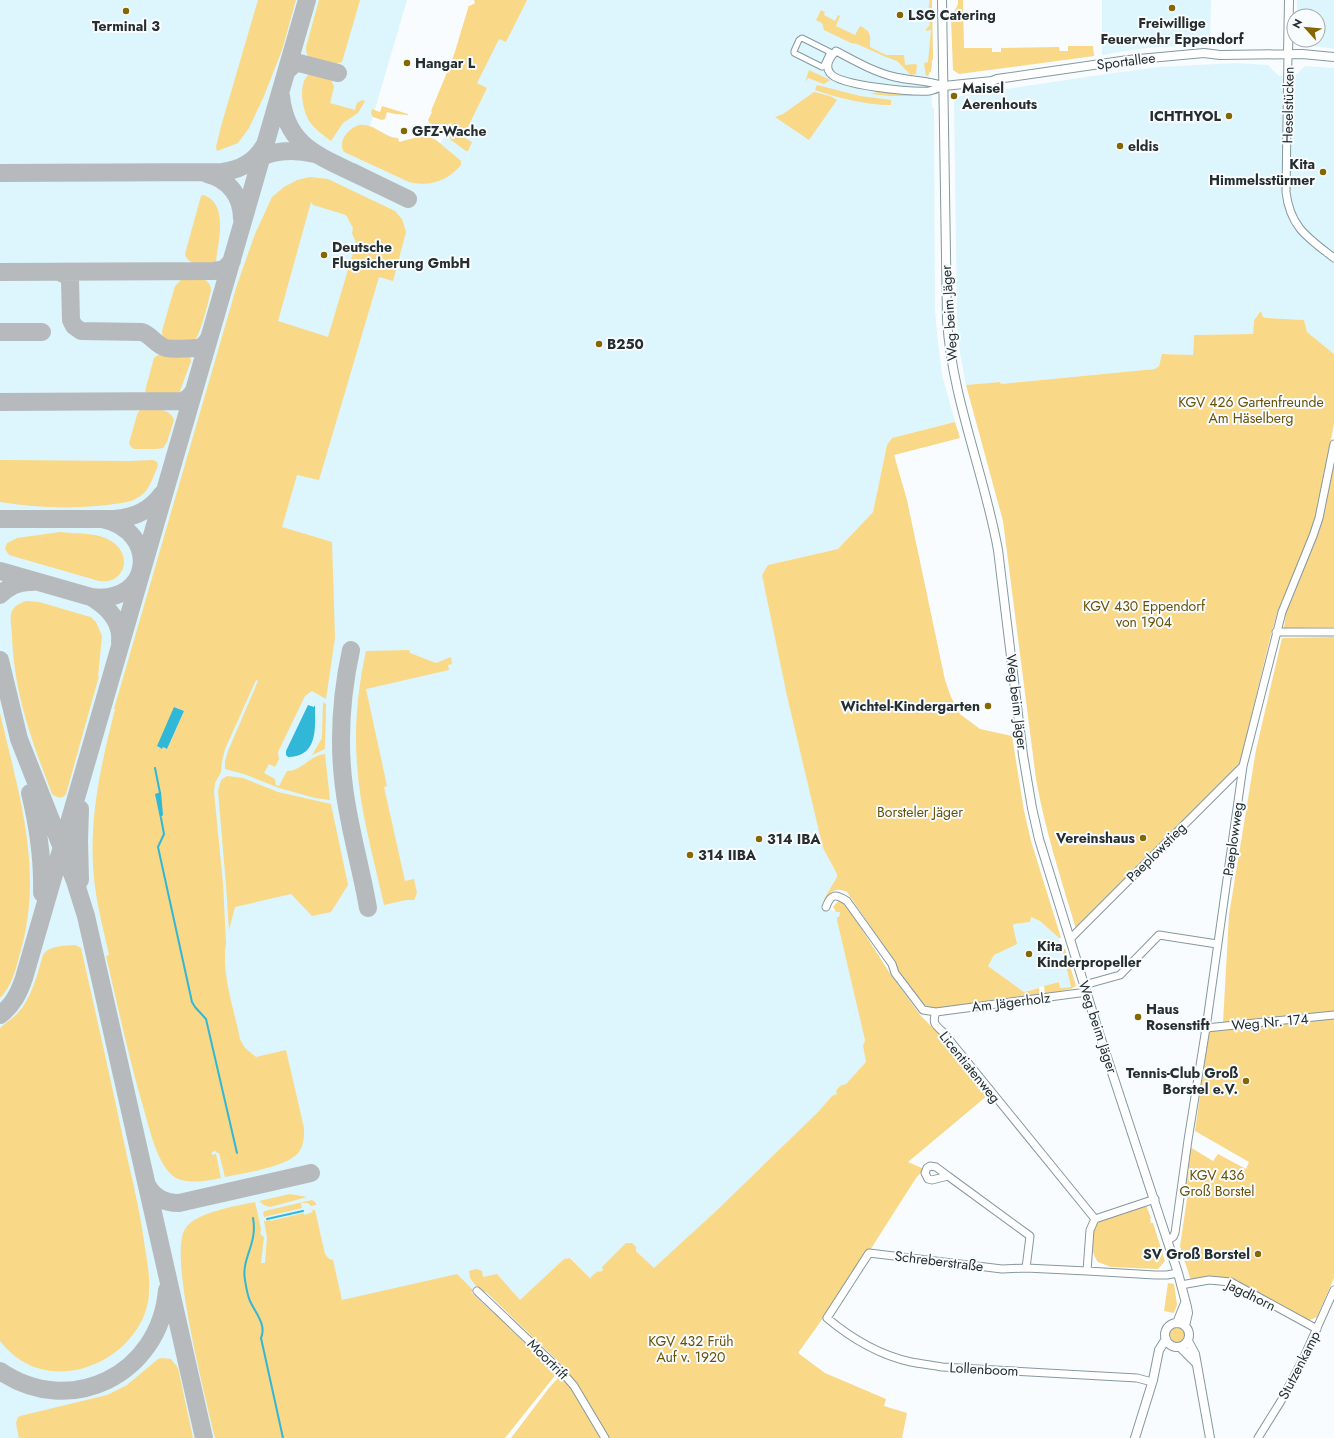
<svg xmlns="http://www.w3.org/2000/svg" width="1334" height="1438" font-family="Jost,sans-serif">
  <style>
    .built { fill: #ddf5fc }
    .green { fill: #f9d887; fill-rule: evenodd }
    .water { fill: #31b7d7 }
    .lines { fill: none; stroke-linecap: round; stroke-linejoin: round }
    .stream { stroke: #31b7d7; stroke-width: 2 }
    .taxiway { stroke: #b6babc; stroke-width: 18 }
    .pedestrian-casing { stroke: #85999f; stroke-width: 7 }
    .minor-casing { stroke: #85999f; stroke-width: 9 }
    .tertiary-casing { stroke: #85999f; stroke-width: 10 }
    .pedestrian { stroke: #fff; stroke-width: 5 }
    .minor { stroke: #fff; stroke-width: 7 }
    .tertiary { stroke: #fff; stroke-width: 8 }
    .poi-dot { fill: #856701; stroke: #f8fcfe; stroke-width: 1.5 }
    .labels { text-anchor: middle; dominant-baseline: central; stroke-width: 4; stroke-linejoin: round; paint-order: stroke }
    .poi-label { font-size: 14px; font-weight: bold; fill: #262e30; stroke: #f8fcfe; text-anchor: start }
    .street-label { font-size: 14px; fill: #262e30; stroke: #f8fcfe }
    .park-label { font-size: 14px; fill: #695105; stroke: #f8fcfe }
  </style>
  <rect width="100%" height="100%" fill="#f8fcfe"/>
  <!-- built -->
  <path class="built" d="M0,0H407L370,126L392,137L398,138L399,142L421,136L432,138L440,143L445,136L435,128L427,124L484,0H932L933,59L932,60V67L929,75L931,79L932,108H934L935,311L937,333L942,375L955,422L892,438L887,445L873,512L838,549L768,565L823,848L837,874V877L824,899L823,904L830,910L840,912L839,917L865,1040L863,1046L866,1062L835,1096H832L818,1112L715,1212L654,1269L636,1250L600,1272L598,1271L591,1279L571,1258L564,1259L520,1301L486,1291L470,1292L289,1438H0Z
    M1102,0H1211L1210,44L1145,48L1102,55Z
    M1297,0H1334V49L1308,45L1305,44L1303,40H1318V16H1297Z
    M1236,63L1268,65L1279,76H1295L1305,66L1334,68V354L1307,332L1304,320L1266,318H1263L1261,311L1254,320L1253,334L1194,335L1193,355L1163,354L1159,366L1155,369L1001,384L1000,382L966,385L959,347L957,318L954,101L960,96L1086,77L1158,67Z
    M1031,917L1040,921L1059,938L1071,987L1059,988L1058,982L1024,992L988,966L994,955L997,952L1014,924L1030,922Z"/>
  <!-- green -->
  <path class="green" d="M258,0H296L282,50L264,96L249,128L238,143L217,151L216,147L222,123Z
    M319,0H360L342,62C335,65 314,61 308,56C306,53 306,50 306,47Z
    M474,0H527L506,42L499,39L477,83L487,88L463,137L472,142L468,151H466L451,140L449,135C442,132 436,126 429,122L428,120L432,112L431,111L453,58L469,5L470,6L475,3Z
    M930,0H932L933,59L932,60L931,72H929V75L926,76L924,63L928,62L931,30L926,31V29L930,25C928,18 928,7 930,0Z
    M958,0H963L964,48H992V52H1001V48L1059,47L1060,51H1068V46H1093L1094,56L959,74L953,70L951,18L958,4Z
    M821,10L825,12L824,15L835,21L838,15L840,16L836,26L855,35L860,26C872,32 870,35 870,47L886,55H904L905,65L915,64L917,65L916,74L911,75L897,61L886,57L857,44L851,43L824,30L822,23L816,20Z
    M809,70L830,80L824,84L808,78L805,82Z
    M309,74L331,79L334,87L330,103L355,110L357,103L362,100L365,101L358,113L343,123L331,141C323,135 313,128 308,119C302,108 298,83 309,74Z
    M817,85L860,96L891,100V105C865,105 839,98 815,90Z
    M814,92L830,96L837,100L809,140L775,117L783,114Z
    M879,92L909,94L914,96H892L870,94Z
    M382,106L408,114V115L395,114L387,112L385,119L382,120L373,117L371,113L372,109L380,112Z
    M359,125C375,123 385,139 398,138L399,142C413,139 422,133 436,140L461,161V165C448,181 429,187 409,182L344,152C337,141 349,128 359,125Z
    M310,177L328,179L395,211L402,219L406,232L393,281L379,277L319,480L297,475L282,527L332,542L335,638L326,699L312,691L305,696L278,752L279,759L275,767L269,764L264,773L275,779L276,785L279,786L287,771C302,771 310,755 325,754L330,800L315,798L279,788L244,774L225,769V761L228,751L258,681L256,680L225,749L222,761L221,772L215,783L214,792L223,884L226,943C221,974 234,1008 240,1039L245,1048L256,1057L286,1050L304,1128C304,1137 304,1145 299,1152C288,1167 243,1173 225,1177L219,1153H217L216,1151L212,1152V1155L216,1154L221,1178C208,1181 184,1185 173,1176C157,1163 150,1130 144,1110C129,1059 118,1007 106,956L109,955C104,932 98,909 95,887C87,825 100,769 115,709H114L237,285L255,234L272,197L284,187L297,180ZM311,202L313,205L346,215L353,228L352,233L356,243L328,337L278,321ZM175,707L184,711L167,749L163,747L162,749L158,747Z
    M203,195C229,203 218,242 216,261L215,263C204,266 188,266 185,254L201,196Z
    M182,279C193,279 210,275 211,290C209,299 200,337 194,341C190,344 172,342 166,342L163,340L162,331L175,286Z
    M1261,311L1263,317L1266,318L1304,320L1307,332L1334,354V424L1317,515L1310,535L1278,610L1271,634L1240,763L1076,929C1061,879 1045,830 1036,779L1003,521L966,385L1000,382L1001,384L1155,369L1159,366L1162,354L1193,355L1194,335L1253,334L1254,320Z
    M184,353L190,356L191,361L180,391L178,393L149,395L145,391L154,358C160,351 175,354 184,353Z
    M144,407C155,409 170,408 174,420L167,442L163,448L157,449H134L131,447L129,443L137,415L139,411Z
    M955,422L960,438L894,455L907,500L945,680L951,697L960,714L980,729L1012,736L1024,811L1031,841L1061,938H1059L1040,921L1031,917L1030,922L1014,924L1013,926L1017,944L994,955L988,966L1024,992L1039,988L1040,994L926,1010L900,976L896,964L847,892C836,887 831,891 825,900L824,899L837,877V874L823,848L787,696L762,575L768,565L838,549L873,512L887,445L892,438Z
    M0,460L130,461L153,460L157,462L158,466C154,474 151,486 144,493C134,503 120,503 107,505C71,509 36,508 0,502Z
    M1334,460V627L1284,628L1286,613L1316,536Z
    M60,532C75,534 97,532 111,541C134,555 124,585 99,581L9,555L5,549L7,543L17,538Z
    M26,601L39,602L87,616L91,617L96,622L102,636L98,676H99L66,794C63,799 57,798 52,794C32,741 14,694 12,636C12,628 9,618 12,611C15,605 21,603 26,601Z
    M1334,637V1012L1223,1023L1229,915L1256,750L1282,638Z
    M409,650L410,653L436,663L451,657L452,664L448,665L449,670L366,689L387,786L384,787L405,881L414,879L417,893L414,900H406L384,905C374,859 360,812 357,764C354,726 358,688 366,651Z
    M323,702L326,704L325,749L312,755L322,738Z
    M0,713C19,796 45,872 19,957C15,972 11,987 0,998Z
    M227,776L243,778L278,792L331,804L348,885L331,912L312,916L291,894L235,907L229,930L226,885L218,791L221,780Z
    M839,900H843L891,975L921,1016L941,1036L988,1095L908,1162L924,1169L916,1178L856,1272L798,1353L825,1373L886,1399L884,1406L907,1413L902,1438H511L549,1388L566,1369L486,1292L480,1291L470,1278L469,1271L476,1269L482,1271L483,1277L497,1274L520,1300L564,1259L570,1258L591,1279V1277L598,1271L600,1272L603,1270L602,1267L626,1243H632L636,1247V1251L654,1268L715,1212L818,1112L832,1096L837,1094L836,1091L840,1086L846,1084L866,1062L863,1046L865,1040L837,920V917H839L840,912H836L833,907Z
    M75,945L81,948C97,1019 113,1090 128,1161C135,1190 141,1218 145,1248C148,1265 151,1284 148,1302C141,1339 105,1367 69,1371C41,1374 17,1363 0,1341V1028C5,1023 12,1019 17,1014C32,998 37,975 43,955C49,945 65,946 75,945Z
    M1062,949H1065L1076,986L1071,989L1045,994L1044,986L1059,982L1060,988L1071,987Z
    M1334,1018V1278L1317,1317L1307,1321L1232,1280L1191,1281L1180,1246L1188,1192L1185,1190L1190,1147L1213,1161L1218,1154L1246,1169L1249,1162L1195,1131L1209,1031Z
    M290,1194L307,1197L270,1207L264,1205L259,1201Z
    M312,1200L316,1203V1205L311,1206L308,1203H301L302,1208L264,1217L263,1213L265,1211Z
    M255,1202L261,1229L260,1234L264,1237L261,1263H265L267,1237L264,1221L270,1220V1221L304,1213V1215L313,1212L312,1210H315L325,1254L329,1259L333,1260L342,1300L457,1274L475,1292H471L557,1373L505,1438H215C207,1402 168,1256 185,1229C195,1212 237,1206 255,1202Z
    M1146,1205L1151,1218L1150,1219L1151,1223H1153L1165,1261L1158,1269L1111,1267L1098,1262C1089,1250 1089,1229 1101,1219Z
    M1168,1283L1174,1284L1177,1305L1174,1313L1164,1311Z
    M1170 1335a8 8 0 1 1 16 0a8 8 0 1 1-16 0Z
    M162,1358L171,1359L178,1368L193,1438H19L16,1423L18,1417L20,1416L107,1395L127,1385L158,1359Z"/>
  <!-- water -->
  <path class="water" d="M308,705L314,707L315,705C315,726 319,757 288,757L286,755V751Z
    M174,707L184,711L167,749L163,747L162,749L157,746Z
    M161,792L163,815L160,818L155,794Z"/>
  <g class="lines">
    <!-- stream -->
    <path class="stream" d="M155,768L160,793
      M161,818L164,834L158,847L192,1002L195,1007L206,1019L237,1153
      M253,1218C258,1244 241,1258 245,1280C246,1286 247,1294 250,1301C255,1312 267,1325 261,1338L283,1438
      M267,1219L303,1211"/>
    <!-- taxiway -->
    <path class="taxiway" d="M287,71L293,65L299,63L338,73
      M281,96C286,143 314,154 352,172C371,181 389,190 408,199
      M254,160C273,150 294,149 315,154
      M0,173L222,172C240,170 255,162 264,146
      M207,174C229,179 242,197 242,219
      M0,272L214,271L224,269L232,261
      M59,272L66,275L70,280L71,320L74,326L81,331L142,332C151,335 156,345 166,348C171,349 195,349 201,347C205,345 207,342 209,338
      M0,332H42
      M0,402L182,401L188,398L194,391
      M0,519H114C134,518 150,511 162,494
      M0,571L91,597C153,605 160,531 102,519
      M0,595C9,586 19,581 32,582
      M91,597C108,607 122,621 120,642
      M351,650C341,696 338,741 344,787C349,828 361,867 368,908
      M0,660L19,739L75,881L86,916L204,1438
      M30,793C38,826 43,858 42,893
      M80,809L79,841L80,880
      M0,1015C13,1005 19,993 24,978L307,0
      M147,1185C154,1198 165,1203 179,1203L311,1173
      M0,1371C70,1419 160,1375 167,1290"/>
    <!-- pedestrian casing -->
    <g class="pedestrian-casing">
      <path id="pedestrian" d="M802,38L830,52L823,67H822L794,53V51L799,40Z"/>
    </g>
    <!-- minor casing -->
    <g class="minor-casing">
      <path id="minor" d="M836,51C855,61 874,72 895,77C911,81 928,80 944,86C939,88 934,90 929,91C912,92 839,86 830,73C824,65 830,57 836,51Z
        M1288,54L1286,192C1290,227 1308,238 1334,258
        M1276,632H1334
        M826,907C831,893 836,894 847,901L892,964L895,973L923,1010L936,1012L1087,992
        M1070,939L1243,766
        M1084,985L1120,975L1159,935L1217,944
        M936,1012C932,1023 935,1025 943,1032L1095,1219
        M1206,1028L1334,1015
        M930,1166L936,1167L948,1176L932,1180L928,1179L925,1173L927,1168Z
        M948,1176L1030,1236L1026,1268
        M1155,1199L1095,1219L1090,1230L1087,1271L1155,1275H1167L1178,1273
        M1168,1240L1173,1237L1175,1233L1188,1140L1206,1028L1243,766L1282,612L1313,536L1319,518L1334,444
        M1087,1271L1026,1268L1002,1269L869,1253L827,1318C852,1339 879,1355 911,1362C921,1364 932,1365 942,1367L1137,1378L1152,1382
        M1181,1285L1209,1280L1231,1282L1317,1329
        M477,1291L562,1372L574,1386L605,1438
        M1258,1438L1281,1401L1303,1359L1334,1290"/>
    </g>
    <!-- tertiary casing -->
    <g class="tertiary-casing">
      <path id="tertiary" d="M942,0L947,320C952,399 984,472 998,550L1023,755L1032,808L1039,839L1099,1033L1178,1273L1187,1307L1188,1313L1185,1326
        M1288,54L1289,0
        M944,86L992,81L997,79L1128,60L1204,53L1220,55L1302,54L1334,57
        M1165 1335a12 12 0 1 1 24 0a12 12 0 1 1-24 0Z
        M1177,1323L1185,1303
        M1188,1341L1195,1354L1210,1438
        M1180,1347L1196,1363
        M1135,1438L1153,1380L1159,1350L1166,1339"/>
    </g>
    <!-- pedestrian -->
    <use href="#pedestrian" class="pedestrian"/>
    <!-- minor -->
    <use href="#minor" class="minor"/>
    <!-- tertiary -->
    <use href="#tertiary" class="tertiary"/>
  </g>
  <!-- markers -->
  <g class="poi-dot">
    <circle cx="1172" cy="8" r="4"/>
    <circle cx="126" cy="11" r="4"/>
    <circle cx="900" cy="15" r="4"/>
    <circle cx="407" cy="63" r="4"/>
    <circle cx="954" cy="96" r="4"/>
    <circle cx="1229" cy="116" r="4"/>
    <circle cx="404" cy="131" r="4"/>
    <circle cx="1120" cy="146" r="4"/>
    <circle cx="1323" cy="172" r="4"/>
    <circle cx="324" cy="255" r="4"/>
    <circle cx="599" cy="344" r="4"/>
    <circle cx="988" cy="706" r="4"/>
    <circle cx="1143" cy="838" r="4"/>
    <circle cx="759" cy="839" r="4"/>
    <circle cx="690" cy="855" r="4"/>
    <circle cx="1029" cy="954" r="4"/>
    <circle cx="1138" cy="1017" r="4"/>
    <circle cx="1246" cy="1081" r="4"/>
    <circle cx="1258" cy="1254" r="4"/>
  </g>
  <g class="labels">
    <!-- poi labels -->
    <g class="poi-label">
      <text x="908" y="15">LSG Catering</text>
      <text x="1172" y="23" text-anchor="middle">Freiwillige<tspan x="1172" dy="16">Feuerwehr Eppendorf</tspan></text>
      <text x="126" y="26" text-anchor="middle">Terminal 3</text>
      <text x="415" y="63">Hangar L</text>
      <text x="962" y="88">Maisel<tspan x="962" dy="16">Aerenhouts</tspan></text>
      <text x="1221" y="116" text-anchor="end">ICHTHYOL</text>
      <text x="412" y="131">GFZ-Wache</text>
      <text x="1128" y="146">eldis</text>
      <text x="1315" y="164" text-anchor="end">Kita<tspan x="1315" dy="16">Himmelsstürmer</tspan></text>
      <text x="332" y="247">Deutsche<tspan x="332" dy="16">Flugsicherung GmbH</tspan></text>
      <text x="607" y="344">B250</text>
      <text x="980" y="706" text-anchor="end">Wichtel-Kindergarten</text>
      <text x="1135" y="838" text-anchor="end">Vereinshaus</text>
      <text x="767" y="839">314 IBA</text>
      <text x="698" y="855">314 IIBA</text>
      <text x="1037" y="946">Kita<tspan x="1037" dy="16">Kinderpropeller</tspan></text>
      <text x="1146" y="1009">Haus<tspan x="1146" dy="16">Rosenstift</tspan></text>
      <text x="1238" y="1073" text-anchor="end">Tennis-Club Groß<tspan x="1238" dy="16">Borstel e.V.</tspan></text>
      <text x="1250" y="1254" text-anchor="end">SV Groß Borstel</text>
    </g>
    <!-- street labels -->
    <g class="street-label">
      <text transform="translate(1126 61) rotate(-7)">Sportallee</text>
      <text transform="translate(1288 105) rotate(-89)">Heselstücken</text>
      <text transform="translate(949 313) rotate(-94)">Weg beim Jäger</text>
      <text transform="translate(1017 702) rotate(83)">Weg beim Jäger</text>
      <text transform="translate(1233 839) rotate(-82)">Paeplowweg</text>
      <text transform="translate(1156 852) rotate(-45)">Paeplowstieg</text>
      <text transform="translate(1011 1002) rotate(-7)">Am Jägerholz</text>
      <text transform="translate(1270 1022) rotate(-5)">Weg Nr. 174</text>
      <text transform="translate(1098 1027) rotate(72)">Weg beim Jäger</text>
      <text transform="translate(970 1067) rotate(51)">Licentiatenweg</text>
      <text transform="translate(939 1261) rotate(7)">Schreberstraße</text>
      <text transform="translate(1251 1295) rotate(26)">Jagdhorn</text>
      <text transform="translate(548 1359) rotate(45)">Moortrift</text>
      <text transform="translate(1299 1365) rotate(-63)">Stutzenkamp</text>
      <text transform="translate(984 1369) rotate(3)">Lollenboom</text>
    </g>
    <!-- park labels -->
    <g class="park-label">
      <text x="1251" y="402">KGV 426 Gartenfreunde<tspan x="1251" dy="16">Am Häselberg</tspan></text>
      <text x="1144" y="606">KGV 430 Eppendorf<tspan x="1144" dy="16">von 1904</tspan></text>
      <text x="920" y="812">Borsteler Jäger</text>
      <text x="1217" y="1175">KGV 436<tspan x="1217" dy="16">Groß Borstel</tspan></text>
      <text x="691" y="1341">KGV 432 Früh<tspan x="691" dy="16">Auf v. 1920</tspan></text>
    </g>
  </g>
  <!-- north arrow -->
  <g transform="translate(1306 28) rotate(297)"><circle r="19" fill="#f8fcfe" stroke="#a4aaac"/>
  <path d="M0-3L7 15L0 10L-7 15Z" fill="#856701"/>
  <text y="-6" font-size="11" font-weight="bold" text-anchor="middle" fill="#262e30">N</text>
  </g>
</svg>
